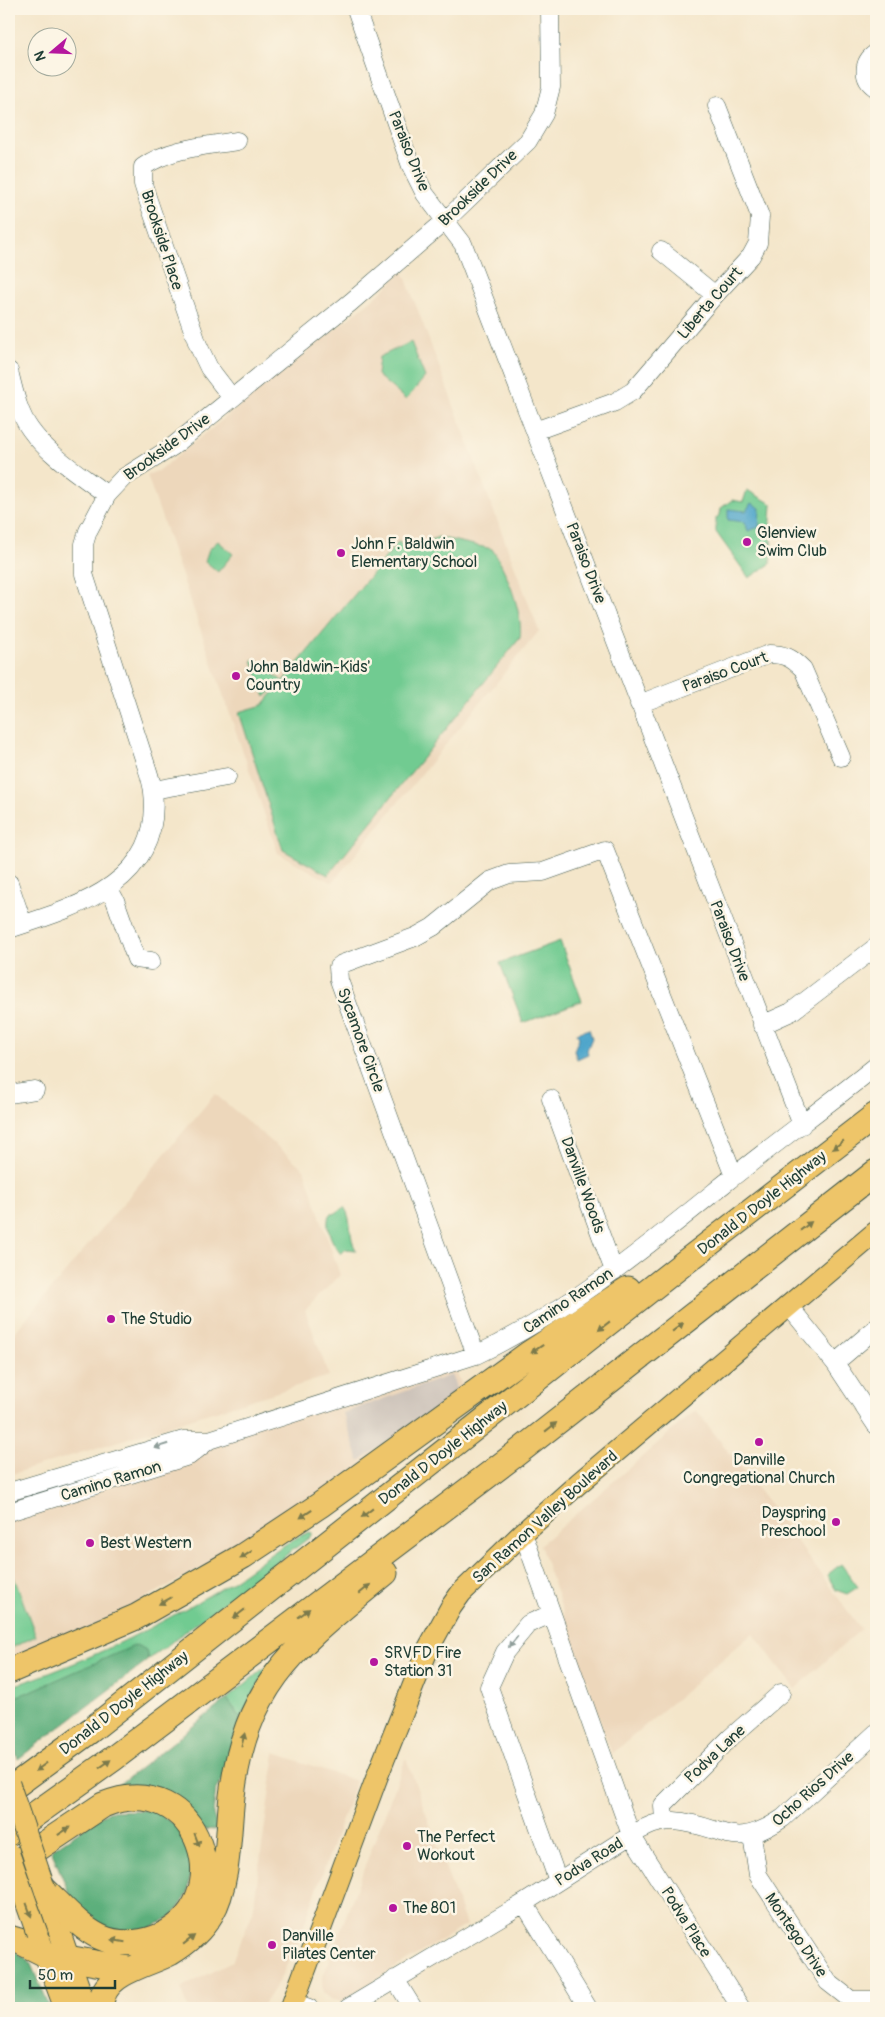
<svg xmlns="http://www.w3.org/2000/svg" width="885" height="2017" font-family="Pangolin,sans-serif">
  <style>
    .built { fill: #edd7bb }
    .industrial { fill: #ccc2b9 }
    .green { fill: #71cb91; stroke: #488462 }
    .forest { fill: #5caf7b; stroke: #3e7658 }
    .water { fill: #4ea5cb; stroke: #367180 }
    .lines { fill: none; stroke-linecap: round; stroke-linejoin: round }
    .minor-casing { stroke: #3f564a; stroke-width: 19 }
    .major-casing { stroke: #3f564a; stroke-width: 23 }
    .highway-casing { stroke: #3f564a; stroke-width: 27 }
    .minor { stroke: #fff; stroke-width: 18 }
    .major { stroke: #eec569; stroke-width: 21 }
    .highway { stroke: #eec569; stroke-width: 25 }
    .major-bridge-casing { stroke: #3f564a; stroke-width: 23; stroke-linecap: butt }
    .major-bridge { stroke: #eec569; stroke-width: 21 }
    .oneway { fill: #7c7a4c }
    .oneway2 { fill: #8f9e9a }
    .poi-dot { fill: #b5179e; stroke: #fcf5e5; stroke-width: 2 }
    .labels { text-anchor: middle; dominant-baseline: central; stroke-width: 5; stroke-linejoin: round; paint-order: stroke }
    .street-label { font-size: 16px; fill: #1f3d34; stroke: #fcf5e5 }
    .poi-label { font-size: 16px; fill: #1f3d34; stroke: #fcf5e5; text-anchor: start }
  </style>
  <rect width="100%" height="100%" fill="#fcf5e5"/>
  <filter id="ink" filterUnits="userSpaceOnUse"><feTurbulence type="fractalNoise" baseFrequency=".02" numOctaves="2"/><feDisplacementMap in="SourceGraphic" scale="10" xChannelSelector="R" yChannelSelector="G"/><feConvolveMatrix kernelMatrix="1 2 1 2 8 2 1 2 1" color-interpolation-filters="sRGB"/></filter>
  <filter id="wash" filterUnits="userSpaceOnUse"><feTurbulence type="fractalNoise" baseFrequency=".0096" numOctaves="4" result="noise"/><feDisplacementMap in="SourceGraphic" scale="20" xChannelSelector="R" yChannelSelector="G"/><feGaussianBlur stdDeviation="1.12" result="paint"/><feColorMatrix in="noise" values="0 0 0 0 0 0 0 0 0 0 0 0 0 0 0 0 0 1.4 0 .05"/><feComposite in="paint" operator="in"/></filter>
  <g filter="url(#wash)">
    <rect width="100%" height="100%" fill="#f4e6ca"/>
    <!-- built -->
    <path class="built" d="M403,271L539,631L332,883L278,853L147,475L160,470L379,294Z
      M215,1094L304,1169L340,1275L305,1310L329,1376L9,1475V1339Z
      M453,1363L467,1399L319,1505L9,1671V1512L209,1440Z
      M696,1410L770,1505L861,1629L795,1689L753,1633L612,1754L540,1545Z
      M275,1753L356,1781L297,1944L280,1979L262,2006L261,2008H188L181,1988L232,1962L253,1912Z
      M406,1758L466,1925L344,1999L338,2001L330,1999L323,1993L322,1979Z"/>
    <!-- industrial -->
    <path class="industrial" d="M452,1375L458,1395L359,1461L343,1413Z"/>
    <!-- green -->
    <path class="green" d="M411,342L425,377L406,400L377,375L379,357Z
      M747,490L772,504L770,534L773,551L770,564L749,578L716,532V518L720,515L721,508L732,500L743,502Z
      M438,537L492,549C506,569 524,615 520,638L328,875L283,850L239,712L263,705L399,541L405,551Z
      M218,541L233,554L218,572L205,561L209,549Z
      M255,659L282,681L265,697L252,660Z
      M560,941L582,1001L523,1023L500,963Z
      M344,1207C353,1219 348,1237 356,1250L346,1249L341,1254C332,1243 325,1229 329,1215L336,1213Z
      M309,1532L312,1533L310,1537L148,1660V1657L9,1699V1687C83,1664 156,1627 223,1587C251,1571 279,1544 309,1532Z
      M9,1564L36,1636L9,1649Z
      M841,1564L858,1587L847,1594L836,1590L827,1575Z
      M270,1663L241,1718L227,1699Z"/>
    <!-- forest -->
    <path class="forest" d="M136,1645L146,1650L148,1660L18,1759L9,1734V1699L29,1692Z
      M227,1699L241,1718L224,1778L216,1789L213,1814L218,1830L200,1829L118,1789L119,1785Z
      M154,1810L177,1826L192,1860L188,1894L174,1915L143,1932L107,1930L74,1905L51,1850L109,1811Z
      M9,1948L29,1960L50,2008H9Z"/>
    <!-- water -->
    <path class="water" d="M751,503L760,508L759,527L748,531L745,522L728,520V509L746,511Z
      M589,1029L592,1038L587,1050L588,1054L577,1059L574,1050L579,1038L577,1033Z"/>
  </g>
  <g filter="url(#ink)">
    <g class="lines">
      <!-- minor casing -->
      <g class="minor-casing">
        <path id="minor" d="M356,9L411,166L425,194L463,244L802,1125
          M876,53C862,62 862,79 876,88
          M661,251L715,295
          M9,371C14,391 18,412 30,429C49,456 81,475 107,495
          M232,398L209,368L198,345L148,200L143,184V167C169,148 206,146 237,141
          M535,431L615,402L633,391L715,295L751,256L758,243L760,216L717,106
          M639,704L769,654C785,654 792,658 803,669L841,757
          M153,790L227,777
          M9,883L23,924
          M109,889L115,900L136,959L151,961
          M9,929C78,907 163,882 153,792C152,782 148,771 145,762L84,574V544L88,531L107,495L123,478L172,447L351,302L445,221L528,141L544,114L551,87L550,9
          M762,1025L791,1012L876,947
          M9,1094L35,1090
          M551,1099L614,1271
          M788,1305L835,1363L876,1425
          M476,1355L339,980L338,967L342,964L415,937L433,927L490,881L509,874L543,872L605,850L734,1176
          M835,1363L876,1328
          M9,1492L183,1440H209L476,1355C569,1311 645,1248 724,1184C774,1144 826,1106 876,1066
          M9,1512L189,1456L209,1440
          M551,1614L528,1624L505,1652L489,1687L558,1881
          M664,1822L663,1805L730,1738L781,1693
          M752,1835L758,1875L828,1982L851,2000H876
          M524,1903L588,2008
          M395,1979L413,2008
          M292,2002L309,2008
          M348,2008L524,1903L631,1835L523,1533
          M741,2008L631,1835C644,1828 658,1820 674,1821C725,1825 731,1853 783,1818L876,1733"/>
      </g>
      <!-- major casing -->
      <g class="major-casing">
        <path id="major" d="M45,1890L86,2008
          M40,1941L65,2008
          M291,2008L377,1777L427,1651L451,1607L461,1593L523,1533L579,1483L876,1232"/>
      </g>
      <!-- highway casing -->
      <g class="highway-casing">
        <path id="highway" d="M9,1671L136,1617L243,1556L320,1505L530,1353L628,1289
          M9,1790L91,1730L684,1263L876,1115
          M9,1833L114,1758L512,1457L876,1172
          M13,1865L103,1805C199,1765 245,1904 155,1938C138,1944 117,1945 100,1937C79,1927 62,1906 45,1890
          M9,1938L19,1941L45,1954L129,1969
          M101,2008C99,1973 148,1965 170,1953C187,1943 201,1931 211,1914C229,1884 228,1831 232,1796C246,1679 301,1643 385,1573"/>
      </g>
      <!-- minor -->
      <use href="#minor" class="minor"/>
      <!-- major -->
      <use href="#major" class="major"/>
      <!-- highway -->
      <use href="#highway" class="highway"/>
      <!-- major-bridge casing -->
      <g class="major-bridge-casing">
        <path id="major-bridge" d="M9,1784L45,1890
          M9,1854L37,1933"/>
      </g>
      <!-- major-bridge -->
      <use href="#major-bridge" class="major-bridge"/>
    </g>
    <!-- one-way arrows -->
    <defs><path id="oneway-solid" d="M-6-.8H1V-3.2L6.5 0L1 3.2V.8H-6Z" transform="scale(1.25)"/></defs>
    <g class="oneway">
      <use href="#oneway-solid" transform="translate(838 1145) rotate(142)"/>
      <use href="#oneway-solid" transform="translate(806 1226) rotate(-38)"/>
      <use href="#oneway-solid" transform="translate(604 1326) rotate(142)"/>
      <use href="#oneway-solid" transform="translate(678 1327) rotate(-38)"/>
      <use href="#oneway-solid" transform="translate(537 1349) rotate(146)"/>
      <use href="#oneway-solid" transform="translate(551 1427) rotate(-38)"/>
      <use href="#oneway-solid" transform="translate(367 1513) rotate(142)"/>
      <use href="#oneway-solid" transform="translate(306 1514) rotate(146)"/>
      <use href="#oneway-solid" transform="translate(246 1555) rotate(147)"/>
      <use href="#oneway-solid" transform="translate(365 1589) rotate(-40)"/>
      <use href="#oneway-solid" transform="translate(165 1601) rotate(152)"/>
      <use href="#oneway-solid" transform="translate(304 1613) rotate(-37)"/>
      <use href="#oneway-solid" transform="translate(239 1614) rotate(142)"/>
      <use href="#oneway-solid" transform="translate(243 1740) rotate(-76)"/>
      <use href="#oneway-solid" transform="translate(105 1764) rotate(-36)"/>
      <use href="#oneway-solid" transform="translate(41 1767) rotate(144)"/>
      <use href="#oneway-solid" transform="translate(64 1831) rotate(-34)"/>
      <use href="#oneway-solid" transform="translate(197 1840) rotate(69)"/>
      <use href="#oneway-solid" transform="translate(29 1910) rotate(70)"/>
      <use href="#oneway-solid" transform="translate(189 1940) rotate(-38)"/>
      <use href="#oneway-solid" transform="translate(118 1941) rotate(-171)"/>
    </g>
    <g class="oneway2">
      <use href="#oneway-solid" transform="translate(161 1446) rotate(163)"/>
      <use href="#oneway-solid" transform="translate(513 1642) rotate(129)"/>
    </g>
  </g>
  <!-- markers -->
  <g class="poi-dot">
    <circle cx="747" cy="542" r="5"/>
    <circle cx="341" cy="553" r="5"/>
    <circle cx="236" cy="676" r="5"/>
    <circle cx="111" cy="1319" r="5"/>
    <circle cx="759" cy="1442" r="5"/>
    <circle cx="836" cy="1522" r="5"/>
    <circle cx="90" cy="1543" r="5"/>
    <circle cx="374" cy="1662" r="5"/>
    <circle cx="407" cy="1846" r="5"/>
    <circle cx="393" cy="1908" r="5"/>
    <circle cx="272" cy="1945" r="5"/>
  </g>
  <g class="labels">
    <!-- street labels -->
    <g class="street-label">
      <text transform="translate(409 151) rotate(68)">Paraiso Drive</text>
      <text transform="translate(478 188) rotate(-44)">Brookside Drive</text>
      <text transform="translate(162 240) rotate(72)">Brookside Place</text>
      <text transform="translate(710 303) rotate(-49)">Liberta Court</text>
      <text transform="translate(167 447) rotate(-36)">Brookside Drive</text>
      <text transform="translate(586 563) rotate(69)">Paraiso Drive</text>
      <text transform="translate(725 672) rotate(-20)">Paraiso Court</text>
      <text transform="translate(730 941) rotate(69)">Paraiso Drive</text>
      <text transform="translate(361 1040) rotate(70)">Sycamore Circle</text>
      <text transform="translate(583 1185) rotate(70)">Danville Woods</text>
      <text transform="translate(762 1203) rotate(-38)">Donald D Doyle Highway</text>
      <text transform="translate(568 1301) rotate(-34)">Camino Ramon</text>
      <text transform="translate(443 1453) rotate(-38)">Donald D Doyle Highway</text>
      <text transform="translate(111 1481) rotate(-17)">Camino Ramon</text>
      <text transform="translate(545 1517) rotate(-42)">San Ramon Valley Boulevard</text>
      <text transform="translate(124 1703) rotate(-38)">Donald D Doyle Highway</text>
      <text transform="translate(715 1754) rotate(-43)">Podva Lane</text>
      <text transform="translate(813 1789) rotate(-42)">Ocho Rios Drive</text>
      <text transform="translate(589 1862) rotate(-32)">Podva Road</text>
      <text transform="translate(686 1922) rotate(58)">Podva Place</text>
      <text transform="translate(796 1935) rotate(56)">Montego Drive</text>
    </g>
    <!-- poi labels -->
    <g class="poi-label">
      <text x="757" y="533">Glenview<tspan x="757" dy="18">Swim Club</tspan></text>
      <text x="351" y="544">John F. Baldwin<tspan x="351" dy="18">Elementary School</tspan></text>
      <text x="246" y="667">John Baldwin-Kids'<tspan x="246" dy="18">Country</tspan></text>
      <text x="121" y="1319">The Studio</text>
      <text x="759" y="1460" text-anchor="middle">Danville<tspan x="759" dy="18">Congregational Church</tspan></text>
      <text x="826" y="1513" text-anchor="end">Dayspring<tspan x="826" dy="18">Preschool</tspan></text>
      <text x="100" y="1543">Best Western</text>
      <text x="384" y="1653">SRVFD Fire<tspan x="384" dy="18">Station 31</tspan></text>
      <text x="417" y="1837">The Perfect<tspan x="417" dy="18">Workout</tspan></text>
      <text x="403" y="1908">The 801</text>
      <text x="282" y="1936">Danville<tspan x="282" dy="18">Pilates Center</tspan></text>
    </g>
  </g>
  <!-- margin -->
  <rect width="885" height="2017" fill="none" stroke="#fcf5e5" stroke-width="30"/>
  <!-- north arrow -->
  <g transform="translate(52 52) rotate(251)"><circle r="24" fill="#fcf5e5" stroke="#a4ab9e"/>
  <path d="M0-4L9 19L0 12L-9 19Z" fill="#b5179e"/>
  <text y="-8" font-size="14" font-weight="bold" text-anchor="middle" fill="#1f3d34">N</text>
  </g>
  <!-- scale -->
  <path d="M30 1980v8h85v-8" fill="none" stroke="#1f3d34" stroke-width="2.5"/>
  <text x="38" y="1980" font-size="15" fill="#1f3d34" stroke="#fcf5e5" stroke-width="4" paint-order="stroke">50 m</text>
</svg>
